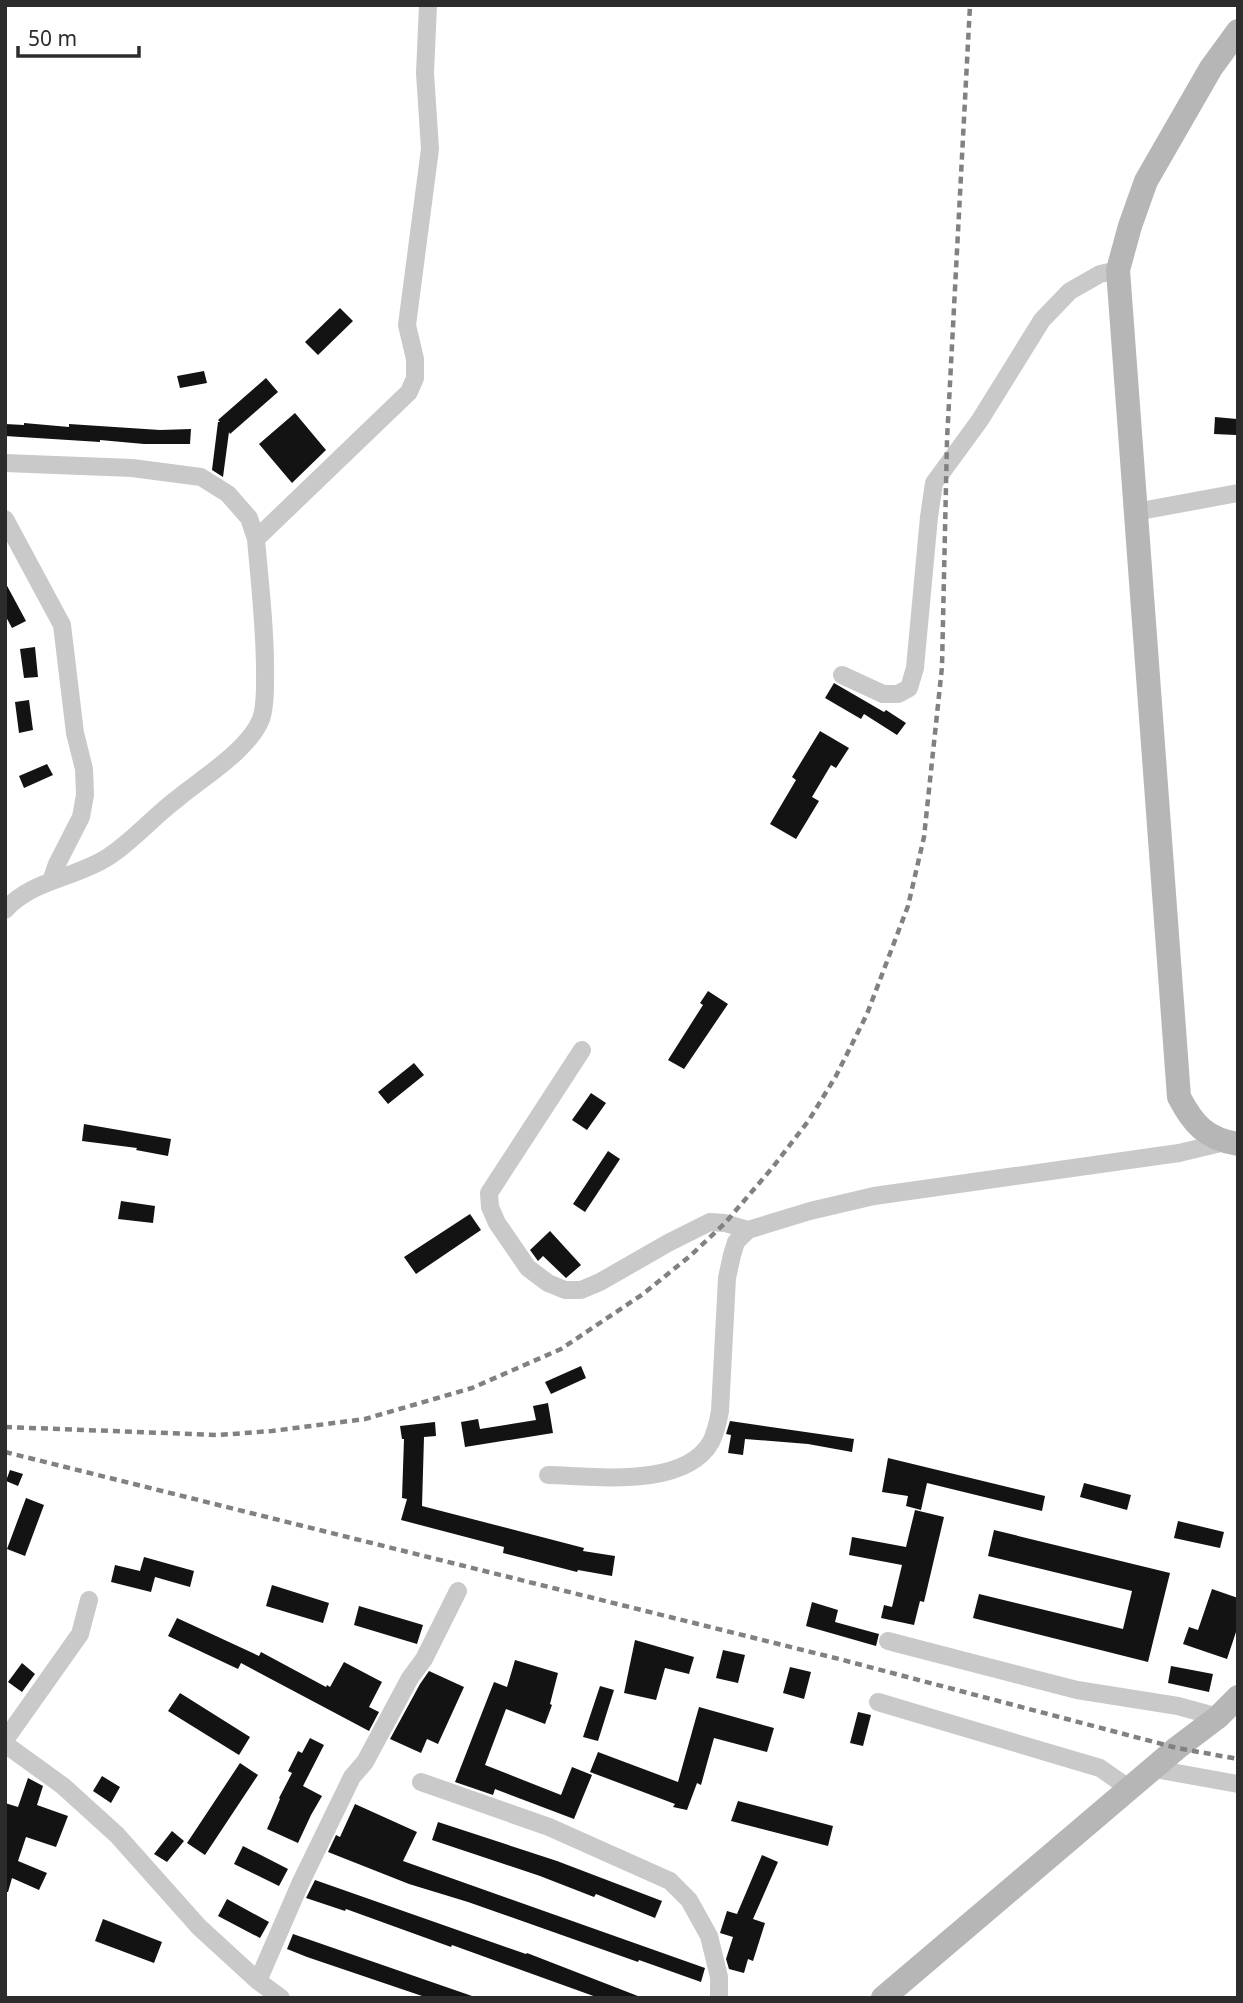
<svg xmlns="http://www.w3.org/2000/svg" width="1243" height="2003" font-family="'Noto Sans',sans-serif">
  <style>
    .building { fill: #131313 }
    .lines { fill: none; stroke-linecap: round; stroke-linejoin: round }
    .street { stroke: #c9c9c9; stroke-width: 18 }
    .secondary { stroke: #b6b6b6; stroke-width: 24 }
    .rail { stroke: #818181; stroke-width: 4.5; stroke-dasharray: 7 5; stroke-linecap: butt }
  </style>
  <rect width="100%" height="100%" fill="#fff"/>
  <!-- building -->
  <path class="building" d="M340,308L353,321L318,355L305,342Z
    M204,371L207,383L180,388L177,376Z
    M266,378L278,392L230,434L229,432L223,477L212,470L218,422H220L218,420Z
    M295,413L326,450L292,483L259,444Z
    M1215,417L1237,419L1236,435L1214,434Z
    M24,423L69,427V424L160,430L191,429L190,444H144L100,440V442L5,436V424L24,425Z
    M5,582L26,621L12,628L5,615Z
    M35,647L38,677L24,678L20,649Z
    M834,683L884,712L886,710L906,723L897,735L864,714L861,719L825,698Z
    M29,700L33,730L19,733L15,702Z
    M820,731L849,748L836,768L831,765L812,797L819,801L796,839L770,824L796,780L792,777Z
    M47,764L53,775L24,788L19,776Z
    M708,991L728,1004L684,1069L668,1060L703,1005L700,1003Z
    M414,1063L424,1075L388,1104L378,1092Z
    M591,1093L606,1103L587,1130L572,1120Z
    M84,1124L171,1139L168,1156L136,1150L137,1148L82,1141Z
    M608,1151L620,1159L585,1212L573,1204Z
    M121,1201L155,1206L153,1223L118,1219Z
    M470,1214L481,1230L416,1274L404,1257Z
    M550,1231L581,1265L566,1278L543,1256L538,1261L530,1250Z
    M581,1366L586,1378L551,1394L545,1382Z
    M548,1403L553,1433L465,1447L461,1422L478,1419L480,1429L536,1420L533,1406Z
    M730,1421L854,1439L852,1452L808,1444L745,1439L743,1455L728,1453L731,1435L726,1434Z
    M435,1422L436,1436L424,1437L422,1506L584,1548L583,1551L615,1556L612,1576L578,1570L577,1572L503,1553L504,1547L401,1520L407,1499L402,1498L404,1439H402L400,1426Z
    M888,1458L1045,1496L1042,1511L927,1483L921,1510L906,1506L908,1496L882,1492Z
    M10,1470L23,1474L18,1486L6,1481Z
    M1084,1483L1131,1495L1127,1510L1080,1497Z
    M26,1498L44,1505L25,1556L7,1549Z
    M915,1510L944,1517L924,1602L920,1601L914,1625L881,1618L884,1605L892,1607L902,1565L849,1555L852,1537L906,1547Z
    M1178,1521L1224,1532L1220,1548L1174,1538Z
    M994,1530L1170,1573L1148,1662L973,1618L979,1594L1123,1629L1132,1591L988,1556Z
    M144,1557L194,1571L190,1587L155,1577L151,1592L111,1582L115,1565L140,1571Z
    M272,1585L329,1603L323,1623L266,1606Z
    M1212,1589L1238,1598V1626L1227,1659L1183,1644L1189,1627L1198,1630Z
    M812,1602L838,1610L835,1622L879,1634L876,1646L806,1626Z
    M359,1606L423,1625L417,1644L354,1625Z
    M177,1618L259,1656L261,1652L326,1687L327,1685L330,1687L344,1662L382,1682L369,1707L379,1712L369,1731L241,1663L238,1669L168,1636Z
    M635,1640L694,1657L689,1674L665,1668L656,1700L624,1693Z
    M723,1650L745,1655L738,1683L716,1678Z
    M515,1660L558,1673L550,1704L552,1705L545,1724L506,1709L485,1765L561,1795L572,1767L592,1775L574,1819L495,1789L493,1795L455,1782L494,1682L507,1687Z
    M22,1663L35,1674L22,1692L8,1682Z
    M1171,1666L1213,1674L1209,1692L1168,1683Z
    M790,1667L811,1672L804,1699L783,1693Z
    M429,1671L464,1687L438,1744L427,1739L421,1753L390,1739L420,1684Z
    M600,1686L614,1690L598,1741L583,1737Z
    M180,1693L250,1737L239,1755L168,1711Z
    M699,1707L774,1728L767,1752L714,1738L701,1785L697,1783L687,1810L673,1807L675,1804L590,1772L598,1752L678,1782Z
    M858,1712L871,1715L863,1746L850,1743Z
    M310,1738L324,1745L303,1786L322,1796L311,1815L298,1843L267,1829L280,1799L279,1798L292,1773L288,1771L298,1751L302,1753Z
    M240,1763L258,1775L205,1855L187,1843Z
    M102,1776L120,1787L111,1803L93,1791Z
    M28,1778L43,1786L37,1805L68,1816L56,1847L26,1837L18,1861L47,1873L39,1890L12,1878L8,1892H5V1803L18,1807Z
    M738,1801L833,1826L828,1846L731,1821Z
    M355,1804L417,1832L403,1861L705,1968L701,1982L639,1960L638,1962L468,1902L409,1884L328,1852L336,1835L340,1837Z
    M438,1822L557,1861L662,1901L655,1918L596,1894L594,1897L540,1876L432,1840Z
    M172,1831L184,1841L167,1862L154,1854Z
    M243,1846L288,1869L279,1886L234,1864Z
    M762,1855L778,1862L753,1919L765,1923L753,1961L748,1959L744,1973L729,1969L726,1959L733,1937L720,1933L727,1911L737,1914Z
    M315,1880L526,1954L527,1953L643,1998H599L452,1945L451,1947L346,1909L345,1911L306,1898Z
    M227,1899L269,1922L260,1938L218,1916Z
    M103,1919L162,1942L154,1963L95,1941Z
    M293,1934L472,1996L471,1998H428L307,1957L287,1949Z"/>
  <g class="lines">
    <!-- street -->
    <path class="street" d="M5,463L132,468L201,477L228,494L249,518L256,539
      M1135,512L1238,493
      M5,519L62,625L75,733L84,769L85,795L81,817L57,864L51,881
      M842,675L883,694H898L909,688L915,668L929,517L934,483L980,420L1042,320L1070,291L1100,274L1118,270
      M5,910C33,879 74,879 108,857C132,842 154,816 177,799C202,778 249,750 261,719C265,708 265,694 265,682C266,635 260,586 256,539L409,392L415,378V359L407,325L430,149L425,73L428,5
      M582,1050L489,1193L490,1207L497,1223L528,1268L548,1283L565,1290H581L600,1282L668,1243L710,1222L725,1223L748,1230L810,1211L874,1196L1179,1153L1225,1142
      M548,1475C594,1476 684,1489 711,1442C716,1432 718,1422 720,1411L727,1278L732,1255L736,1242L748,1230
      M888,1641L1077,1690L1178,1706L1218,1717
      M878,1702L1100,1768L1130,1789
      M5,1740L80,1634L89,1600
      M5,1744L63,1786L117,1835L199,1927L258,1981L281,1998
      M1155,1769L1238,1784
      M421,1782L549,1827L670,1881L689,1900L709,1936L719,1977V1998
      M258,1981L300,1884L352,1777L365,1762L410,1678L424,1659L458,1591"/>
    <!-- secondary -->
    <path class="secondary" d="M1238,31L1211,68L1146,181L1130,226L1118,270L1179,1097C1193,1124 1206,1139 1238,1144
      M883,1998L1177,1748L1218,1717L1238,1697"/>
    <!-- rail -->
    <path class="rail" d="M5,1427L218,1435L272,1431L365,1419L472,1388L561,1349L643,1294L690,1256L725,1223L773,1167L809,1120L836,1076L867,1014L908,906L924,837L942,667L947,440L970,5
      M5,1452L839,1659L1177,1748L1238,1759"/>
  </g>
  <!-- border -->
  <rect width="1243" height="2003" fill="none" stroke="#2c2c2c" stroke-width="14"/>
  <!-- scale -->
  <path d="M18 46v10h121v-10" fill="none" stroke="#2c2c2c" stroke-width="3.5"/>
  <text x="28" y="46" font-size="21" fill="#2c2c2c" stroke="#ffffff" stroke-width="5" paint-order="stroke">50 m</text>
</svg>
